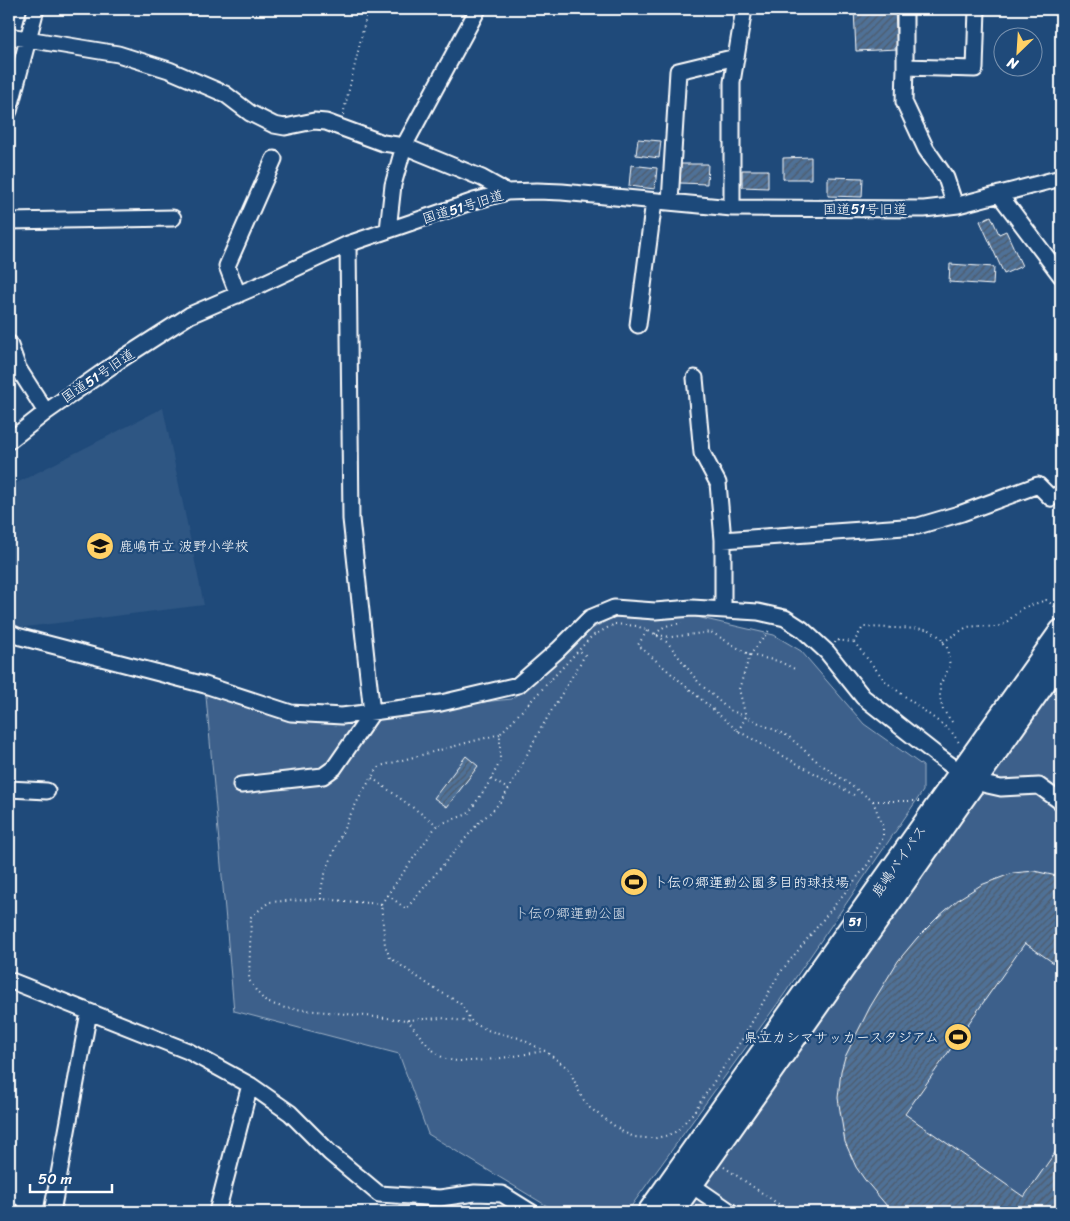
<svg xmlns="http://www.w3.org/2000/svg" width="1070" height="1221" font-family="Sriracha,'Klee One',sans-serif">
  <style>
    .built { fill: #2e5683 }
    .green { fill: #3c618b; stroke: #9eb0c5 }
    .building { fill: url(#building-hatch); stroke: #fff }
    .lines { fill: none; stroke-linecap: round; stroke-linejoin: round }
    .minor-casing { stroke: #fff; stroke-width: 19 }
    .highway-casing { stroke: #fff; stroke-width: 26 }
    .path { stroke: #fff; stroke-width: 2; stroke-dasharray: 1 4; stroke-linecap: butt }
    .minor { stroke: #1f4a7a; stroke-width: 15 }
    .highway { stroke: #1f4a7a; stroke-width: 22 }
    .labels { text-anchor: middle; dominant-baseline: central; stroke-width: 4.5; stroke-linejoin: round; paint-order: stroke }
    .shield { fill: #1f4a7a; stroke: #bcc9d7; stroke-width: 1 }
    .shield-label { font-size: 12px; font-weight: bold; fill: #fff }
    .street-label { font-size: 14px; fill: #fff; stroke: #1f4a7a }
    .poi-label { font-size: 14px; fill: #fff; stroke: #1f4a7a; text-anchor: start }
    .park-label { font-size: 14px; fill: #d8dfe8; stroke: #1f4a7a }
  </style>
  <defs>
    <pattern id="building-hatch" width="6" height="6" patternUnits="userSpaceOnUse" patternTransform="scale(1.25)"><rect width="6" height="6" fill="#507197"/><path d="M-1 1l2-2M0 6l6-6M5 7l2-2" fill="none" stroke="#4e5b6a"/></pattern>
  </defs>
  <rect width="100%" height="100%" fill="#1f4a7a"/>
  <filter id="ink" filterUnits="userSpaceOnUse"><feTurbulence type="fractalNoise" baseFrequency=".02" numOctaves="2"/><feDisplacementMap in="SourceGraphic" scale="10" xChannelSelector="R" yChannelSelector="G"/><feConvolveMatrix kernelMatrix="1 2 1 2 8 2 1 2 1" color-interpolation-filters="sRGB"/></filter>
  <g filter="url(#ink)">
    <!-- built -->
    <path class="built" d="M163,408L204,605L9,629V487Z"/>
    <!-- green -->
    <path class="green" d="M688,615L774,635L801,651L864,724L923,766V791L783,996L627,1212H557L428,1134L399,1054L234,1011L205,685L291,713L342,716L512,699L582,634L614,617Z
      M1061,679V1212H705L690,1203Z"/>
    <!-- building -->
    <path class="building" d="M854,9H895L897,49L856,51Z
      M638,139L661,141L659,158L636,155Z
      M811,157V179H783V158Z
      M681,164H708L707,184L680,183Z
      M631,165L657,168L655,189L629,186Z
      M742,170H768V188L742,187Z
      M828,177L863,178L862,197L828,196Z
      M991,216L999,234L1006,231L1022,266L1004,274L980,221Z
      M950,264L994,267L993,285L949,282Z
      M466,756L478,766L447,807L434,798Z
      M1034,871L1061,877V968L1025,943L905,1114L1024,1197L1061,1144V1212H892L865,1180L856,1167L845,1142L838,1098L841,1071L845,1057L870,1007L898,961L917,938L938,917L960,898L981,885L1013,873Z"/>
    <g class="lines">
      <!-- minor casing -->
      <g class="minor-casing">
        <path id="minor" d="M905,9V67L975,69L977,9
          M9,36L118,54L169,70L225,94L250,113L274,125L285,127L314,121L326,122L383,143L404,146L482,178L507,192
          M905,67L904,102L926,149L946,178L955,205
          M9,111L36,9
          M999,194L1061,276
          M670,202L678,71L736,57
          M732,208V82L744,9
          M9,221L173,218
          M388,230L393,185L404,146L478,9
          M238,295L227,266L274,159
          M638,325L654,201
          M9,343L18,368L46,412
          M695,378L702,453L718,483L723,540V609
          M9,441L46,412L120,360L190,315L262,284L348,244L474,201L507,192L537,191L562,192L732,208L924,209L958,205L1061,178
          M723,540L918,526L962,513L1038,485L1051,498L1061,493
          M9,632L17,636L205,685L291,713L342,716L441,703L518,685L558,650L590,618L614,608L655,611L692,608L758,612L785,618L802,629L827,652L863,697L938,756L974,782L1001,788L1039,786L1061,802
          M241,785L323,776L334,768L372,713L351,519L348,244
          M9,789L47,791
          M9,980L188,1051L250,1085L290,1113L330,1153L379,1194L440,1198L475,1193L502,1194L531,1212
          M683,1179L731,1212
          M11,1212H12
          M52,1212L89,1012
          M217,1212L250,1085"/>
      </g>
      <!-- highway casing -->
      <g class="highway-casing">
        <path id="highway" d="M649,1212L1061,631
          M672,1212L1061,659"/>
      </g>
      <!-- path -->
      <path class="path" d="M343,115L368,9
        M615,624L637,626L655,634L668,643L699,683L728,709L788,736L819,763L873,801L883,827V838L868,864L779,974L743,1038L693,1113L677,1131L669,1135L656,1138H646L634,1137L623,1132L590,1108L582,1098L569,1069L545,1051L519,1038L490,1031L477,1025L472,1022L460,1003L435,989L390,958L385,945L381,904L437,825L468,814L487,786L500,762V734L592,636Z
        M647,631L638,645L738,731L854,795
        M655,634L665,626L682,623
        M657,635L671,637L711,632L750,655L778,661L797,670
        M943,642L967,627L978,626L995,627L1003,625L1023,608L1046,600L1061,611
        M835,643L836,640L853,642
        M952,722L943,710L940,699V685L950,666L947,648L940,637L928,629L863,627L854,642L886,682L951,731L960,744
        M738,731L746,717L739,689L750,655L771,628
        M372,778L437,825
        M491,779L508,789
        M873,801H921
        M388,895L406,909L481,820C506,804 520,767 534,741C550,712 568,684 585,655L580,651
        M321,899C320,882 328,867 334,851C347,821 360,792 380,766L500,734
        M381,904L321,899L269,902L251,917L249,980L257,992L266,1002L285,1008L407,1020L441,1018L472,1022
        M407,1020C418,1032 428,1049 442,1057C460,1068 522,1054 545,1051
        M724,1167L790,1212"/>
      <!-- minor -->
      <use href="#minor" class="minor"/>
      <!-- highway -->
      <use href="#highway" class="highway"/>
    </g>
  </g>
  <!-- icons -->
  <defs>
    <g id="school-disc" transform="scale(1.4375)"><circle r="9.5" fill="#ffd166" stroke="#1f4a7a"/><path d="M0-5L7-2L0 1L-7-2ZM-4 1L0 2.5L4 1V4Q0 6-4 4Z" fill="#111"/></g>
    <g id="stadium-disc" transform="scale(1.4375)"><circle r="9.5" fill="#ffd166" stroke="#1f4a7a"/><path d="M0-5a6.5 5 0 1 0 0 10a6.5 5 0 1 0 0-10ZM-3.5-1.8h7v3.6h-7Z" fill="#111"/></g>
  </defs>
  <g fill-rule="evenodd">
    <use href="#school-disc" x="100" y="546"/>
    <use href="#stadium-disc" x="634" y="882"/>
    <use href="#stadium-disc" x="958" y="1037"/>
  </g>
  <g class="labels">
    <!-- shield labels -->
    <rect class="shield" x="844" y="912.5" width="22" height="19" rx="4"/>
    <g class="shield-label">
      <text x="855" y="922">51</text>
    </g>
    <!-- street labels -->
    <g class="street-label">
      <text transform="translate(463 207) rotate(-17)">国道51号旧道</text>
      <text x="865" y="209">国道51号旧道</text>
      <text transform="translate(98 376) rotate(-34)">国道51号旧道</text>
      <text transform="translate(899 861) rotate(-55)">鹿嶋バイパス</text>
    </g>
    <!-- poi labels -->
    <g class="poi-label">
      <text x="119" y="546">鹿嶋市立 波野小学校</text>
      <text x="653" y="882">卜伝の郷運動公園多目的球技場</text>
      <text x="939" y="1037" text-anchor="end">県立カシマサッカースタジアム</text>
    </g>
    <!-- park labels -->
    <g class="park-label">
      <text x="570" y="913">卜伝の郷運動公園</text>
    </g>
  </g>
  <!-- margin -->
  <rect width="1070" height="1221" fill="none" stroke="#1f4a7a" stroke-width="30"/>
  <rect x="15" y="15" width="1040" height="1191" fill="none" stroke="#fff" stroke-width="2" filter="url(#ink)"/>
  <!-- north arrow -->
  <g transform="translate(1018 52) rotate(205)"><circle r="24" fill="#1f4a7a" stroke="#7992af"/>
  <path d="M0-4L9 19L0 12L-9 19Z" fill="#ffd166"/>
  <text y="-8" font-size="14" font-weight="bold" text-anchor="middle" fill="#ffffff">N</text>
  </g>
  <!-- scale -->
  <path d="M30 1184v8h82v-8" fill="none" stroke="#ffffff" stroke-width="2.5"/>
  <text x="38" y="1184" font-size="15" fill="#ffffff" stroke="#1f4a7a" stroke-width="4" paint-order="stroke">50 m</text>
</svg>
